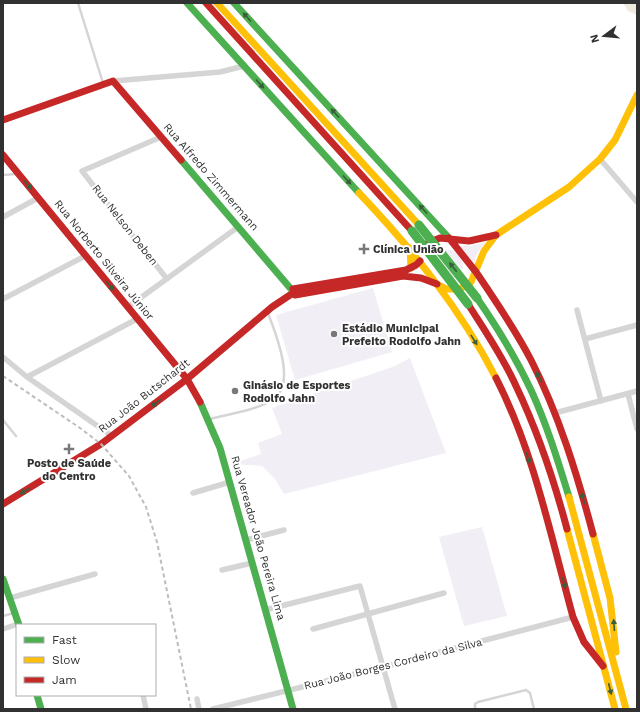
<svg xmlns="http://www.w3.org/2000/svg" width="640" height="712" font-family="'Work Sans',sans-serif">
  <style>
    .green { fill: #f2eef5 }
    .water { fill: #f0e9dd }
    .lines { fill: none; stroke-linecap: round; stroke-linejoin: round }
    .lane { stroke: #d5d5d5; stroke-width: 2.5 }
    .street { stroke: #d5d5d5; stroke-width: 5.5 }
    .fast { stroke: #4caf50; stroke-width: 7 }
    .slow { stroke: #ffc107; stroke-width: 7 }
    .jam { stroke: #c62828; stroke-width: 7 }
    .rail { stroke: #bdbdbd; stroke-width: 2; stroke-dasharray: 4 3; stroke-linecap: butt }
    .fast-bridge { stroke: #4caf50; stroke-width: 9 }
    .oneway { fill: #3a5d3c }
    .poi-dot { fill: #797979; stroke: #fff; stroke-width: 1.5 }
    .labels { text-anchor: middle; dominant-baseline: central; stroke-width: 4; stroke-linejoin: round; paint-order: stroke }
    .street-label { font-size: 11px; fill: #313131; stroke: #fff }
    .poi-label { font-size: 11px; font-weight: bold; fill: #313131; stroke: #fff; text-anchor: start }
  </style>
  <rect width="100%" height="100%" fill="#fff"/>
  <!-- green -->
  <path class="green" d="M486,242L477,253L474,263L460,246H471Z
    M444,250C451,249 456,250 460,257C473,277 440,291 434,266Z
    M373,288L392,352L295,380L276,315Z
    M410,358L446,453L284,494L275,479L262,466L231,464L261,454L258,443L282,434L272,408L395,366Z
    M482,527L507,616L464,626L439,537Z"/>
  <!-- water -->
  <path class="water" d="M623,3H637V15L628,11Z"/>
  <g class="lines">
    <!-- lane -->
    <path class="lane" d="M78,3L103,83
      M3,175L16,174
      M210,419C229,414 259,410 275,398C296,382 275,332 268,313
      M3,420L16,436
      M3,616L14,613
      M475,709V704L478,702L526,690L530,693L534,709"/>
    <!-- street -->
    <path class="street" d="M113,81L220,72L244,66
      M161,137L82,171L167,279
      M600,159L637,202
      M3,217L38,198
      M3,299L85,256
      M128,307L238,227
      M577,310L601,401
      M585,339L637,325
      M3,357L27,377L112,436
      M27,377L137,319
      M628,394L637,429
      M555,413L637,391
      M193,493L230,482
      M246,540L284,530
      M222,570L252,563
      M10,598L95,574
      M265,610L360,586L395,709
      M3,629L18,624
      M313,629L444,593
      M143,695L146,709
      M197,699L199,709
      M213,709L383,667L573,617"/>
    <!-- fast -->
    <path class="fast" d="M187,3L359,193
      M234,3L449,238
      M181,160L291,289
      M477,298C497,327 516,358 531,390C547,425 558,461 569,497
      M200,402L220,448L293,709
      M3,579L19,625
      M37,695L41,709"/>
    <!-- slow -->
    <path class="slow" d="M217,3L419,225
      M359,193C412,249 460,308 496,378
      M410,248L411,268
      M438,285L446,289H460L471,282L484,251L496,235L569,187L600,159L615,140L637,95
      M569,497L626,709
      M567,529L615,709
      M593,534L610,598L616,652"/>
    <!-- jam -->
    <path class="jam" d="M206,3L412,231
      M3,120L113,81L181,160
      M3,155L187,379L200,402
      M449,238L476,272
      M428,243L440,238L469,241L496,235
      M476,272C495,300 515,329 531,360C559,415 577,474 593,534
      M293,289L406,270L416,265L420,261
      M295,295L403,276L421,278L437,284
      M468,304C485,331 503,357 516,386C538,432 554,480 567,529
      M496,378C534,452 551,537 573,617
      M3,504L101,444L187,379L272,307L290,295
      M573,617L584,642L603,666"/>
    <!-- rail -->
    <path class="rail" d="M3,376L80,428L101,444L129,476L146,507L157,542L191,709"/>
    <!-- fast-bridge -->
    <path class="fast-bridge" d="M419,225L477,298
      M412,231L468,304"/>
  </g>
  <!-- one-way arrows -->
  <defs><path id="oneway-solid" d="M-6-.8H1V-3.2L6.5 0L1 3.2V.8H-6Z"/></defs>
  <g class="oneway">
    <use href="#oneway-solid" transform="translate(247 17) rotate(-132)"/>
    <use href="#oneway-solid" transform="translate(260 84) rotate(48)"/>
    <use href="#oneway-solid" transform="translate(335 113) rotate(-132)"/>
    <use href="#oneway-solid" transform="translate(347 180) rotate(48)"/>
    <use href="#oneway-solid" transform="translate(28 185) rotate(51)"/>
    <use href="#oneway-solid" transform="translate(423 209) rotate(-132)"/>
    <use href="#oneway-solid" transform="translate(453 267) rotate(-128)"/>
    <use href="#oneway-solid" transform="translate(110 286) rotate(51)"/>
    <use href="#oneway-solid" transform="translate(474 340) rotate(58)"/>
    <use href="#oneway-solid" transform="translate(539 377) rotate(-116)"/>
    <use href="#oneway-solid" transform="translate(156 403) rotate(143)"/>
    <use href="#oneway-solid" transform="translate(528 458) rotate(72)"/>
    <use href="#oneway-solid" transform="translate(25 491) rotate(149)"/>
    <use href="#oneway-solid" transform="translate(583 498) rotate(-105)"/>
    <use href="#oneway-solid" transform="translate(564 583) rotate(75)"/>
    <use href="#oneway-solid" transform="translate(614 625) rotate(-94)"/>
    <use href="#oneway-solid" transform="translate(610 689) rotate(76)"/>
  </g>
  <!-- markers -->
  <g class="poi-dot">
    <path d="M362 243h4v4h4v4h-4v4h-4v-4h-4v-4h4z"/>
    <circle cx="334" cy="334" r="4"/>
    <circle cx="235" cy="391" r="4"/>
    <path d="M67 443h4v4h4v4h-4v4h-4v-4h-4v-4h4z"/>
  </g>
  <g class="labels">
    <!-- street labels -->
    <g class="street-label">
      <text transform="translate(211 177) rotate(49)">Rua Alfredo Zimmermann</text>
      <text transform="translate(125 225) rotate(52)">Rua Nelson Deben</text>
      <text transform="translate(104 260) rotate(51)">Rua Norberto Silveira Júnior</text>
      <text transform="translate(144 396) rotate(-38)">Rua João Butschardt</text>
      <text transform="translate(258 538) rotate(74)">Rua Vereador João Pereira Lima</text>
      <text transform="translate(393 664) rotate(-14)">Rua João Borges Cordeiro da Silva</text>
    </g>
    <!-- poi labels -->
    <g class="poi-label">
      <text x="373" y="249">Clínica União</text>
      <text x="342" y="328">Estádio Municipal<tspan x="342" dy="13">Prefeito Rodolfo Jahn</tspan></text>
      <text x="243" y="385">Ginásio de Esportes<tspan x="243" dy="13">Rodolfo Jahn</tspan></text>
      <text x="69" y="463" text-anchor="middle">Posto de Saúde<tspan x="69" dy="13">do Centro</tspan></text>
    </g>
  </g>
  <!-- border -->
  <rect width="640" height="712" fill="none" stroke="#313131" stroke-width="8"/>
  <!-- legend -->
  <rect x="16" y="624" width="140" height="72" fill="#ffffff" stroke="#adadad"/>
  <rect x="24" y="637" width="20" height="6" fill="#4caf50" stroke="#adadad"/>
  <text x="52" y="644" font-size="12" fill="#313131">Fast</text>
  <rect x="24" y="657" width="20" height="6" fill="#ffc107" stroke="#adadad"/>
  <text x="52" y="664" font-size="12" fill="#313131">Slow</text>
  <rect x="24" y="677" width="20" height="6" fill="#c62828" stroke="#adadad"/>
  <text x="52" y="684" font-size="12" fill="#313131">Jam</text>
  <!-- north arrow -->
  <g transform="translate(604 36) rotate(254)" stroke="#ffffff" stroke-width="3" paint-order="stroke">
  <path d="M0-3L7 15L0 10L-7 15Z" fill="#313131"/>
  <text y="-6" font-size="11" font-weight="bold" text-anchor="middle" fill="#313131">N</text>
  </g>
</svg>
